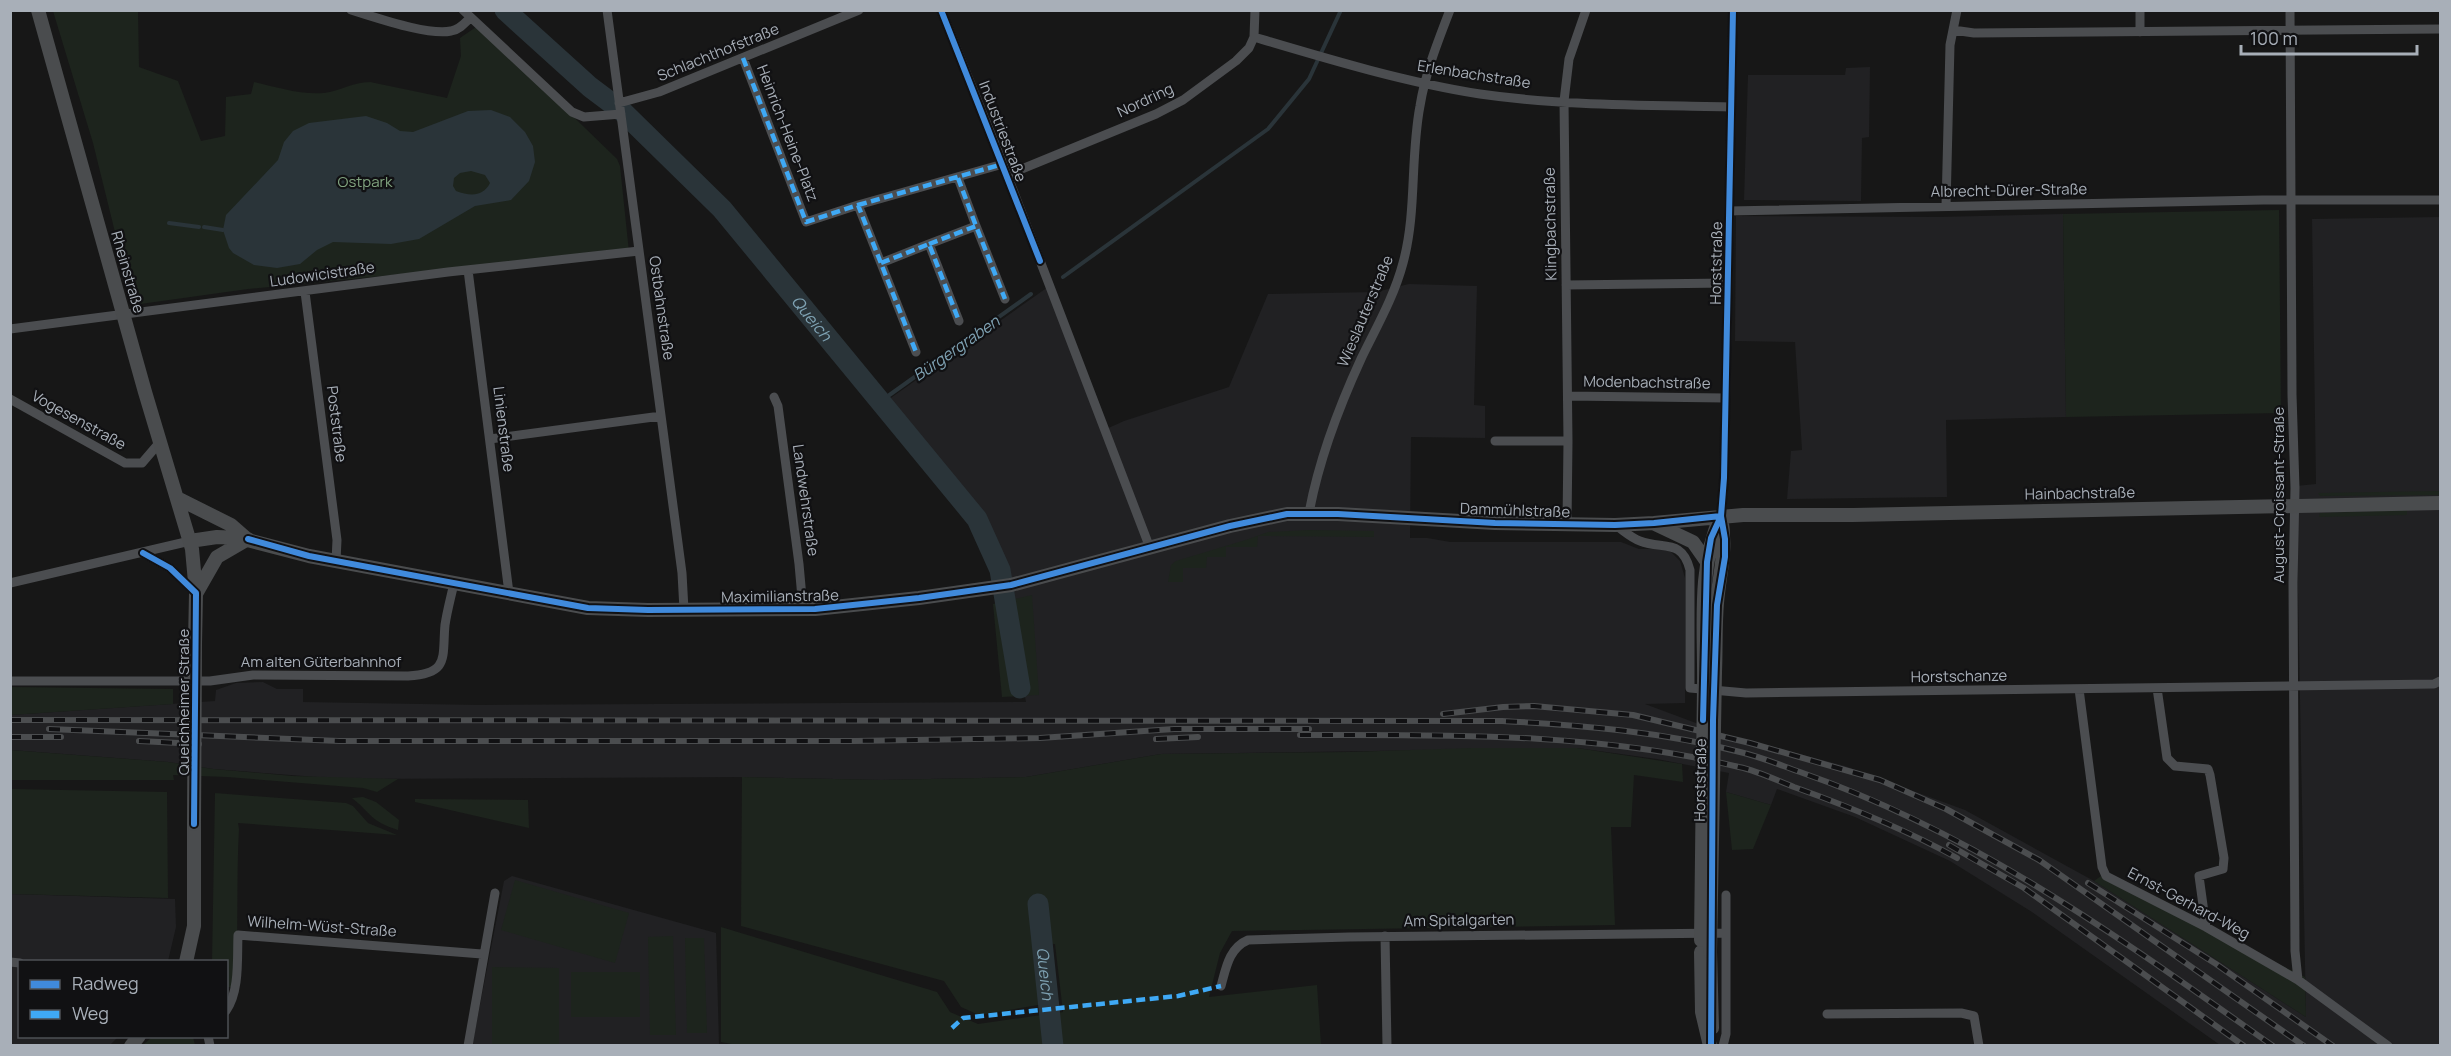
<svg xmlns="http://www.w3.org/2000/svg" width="2451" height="1056" font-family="Manrope,sans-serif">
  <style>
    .built { fill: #212123 }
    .green { fill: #1d241d }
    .water { fill: #2a3439; fill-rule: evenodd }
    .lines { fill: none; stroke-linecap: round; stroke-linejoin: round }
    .stream { stroke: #2a3439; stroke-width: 4 }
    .river { stroke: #2a3439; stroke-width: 21 }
    .street { stroke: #4b4d50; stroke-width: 9 }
    .secondary { stroke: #4a4c4e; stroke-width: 14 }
    .rail-casing { stroke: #4b4d4f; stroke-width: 6 }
    .rail { stroke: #111113; stroke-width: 4; stroke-dasharray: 11; stroke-linecap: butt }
    .secondary-bridge { stroke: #4a4c4e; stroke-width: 14 }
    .quiet { stroke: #3fa9f5; stroke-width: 4.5; stroke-dasharray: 9 4.5; stroke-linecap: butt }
    .cycleway-casing { stroke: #111113; stroke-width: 10 }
    .cycleway { stroke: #408adc; stroke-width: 6 }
    .labels { text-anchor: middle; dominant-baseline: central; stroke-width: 4.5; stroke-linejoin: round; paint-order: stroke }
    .street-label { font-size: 15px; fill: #a8afb8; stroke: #111113 }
    .park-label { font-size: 15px; fill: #81a37f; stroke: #111113 }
    .water-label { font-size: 16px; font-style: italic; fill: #7fa2b3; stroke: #111113 }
  </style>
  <rect width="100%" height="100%" fill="#171717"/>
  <!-- built -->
  <path class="built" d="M1870,67L1869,137L1862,138L1861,201L1744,200L1748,75H1845L1846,68Z
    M2063,214L2066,417L1946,420L1947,497L1787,499L1791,451L1802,450L1795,342L1735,341L1736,216L1938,217Z
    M2440,217V1045H2220L2032,912L1950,861L1855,817L1777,789L1771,805L1726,792L1729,773L1657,759L1577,748L1161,754L1026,777L881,780L742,777L343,779L213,769L168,762L11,750L10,715L215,701L216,690L236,683L263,682L277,689H303V702L480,705L1026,702L1002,570L978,518L885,402L1048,287L1104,430L1124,421L1229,387L1268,294L1376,292L1409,284L1477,286L1474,405L1485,406V438L1411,437L1410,538H1427L1450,542H1621L1639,549H1663L1671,552L1680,561L1685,578V703L1645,704L1728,735L1845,766L1965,810L2094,881L2306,1017L2296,486L2316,484L2312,219Z
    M512,876L716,933L719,1044L729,1045L472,1046L504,881Z
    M11,894L175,899L176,927L168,961L20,962V1036L118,1037L110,1045L11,1046Z"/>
  <!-- green -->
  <path class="green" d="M53,11H138L139,67L178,81L201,141L225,136L226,97L251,94L254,82C276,87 301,95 324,93C340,91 353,82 370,82L447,98L461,56L460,38L479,25L617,159L620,166L629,252L248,289L133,305L93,143Z
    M2279,210L2281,413L2066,417L2063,214Z
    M2440,491V495L2320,496L2318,493Z
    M2407,510V515L2319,517L2320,513Z
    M1309,530L1374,531V537L1258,536L1257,547H1226V557H1207L1206,568H1183V582H1168L1171,565L1176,561L1249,539L1268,532Z
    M1032,595L1039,695L1002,697L993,604Z
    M11,687L173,689V704L11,715Z
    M1471,748H1577L1682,764L1683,782L1634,775L1631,827H1611L1615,925L1232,931L1220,953L1209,997L1317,985L1321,1045L742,1046L721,1042V927L937,992L950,1012L978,1024L1063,1012L1055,944L1038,943L1044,1004L979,1015L961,1007L944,981L741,926L742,777L881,780L1026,777L1161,754L1350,752Z
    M10,750L168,762L213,769L293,776L398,779L377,792L363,788L227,777L173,775L174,780H11Z
    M11,789L167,792L168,898L11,894Z
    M1726,792L1771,805L1753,849L1732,850Z
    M215,793L346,803L353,806L368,823L397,835L238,823L239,829C236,882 239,934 235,987H227L226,962H212Z
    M363,797L376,802L399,820L398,830C370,821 372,814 352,798Z
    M415,799L528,800L529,828L415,802Z
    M2101,876L2305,977L2306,1017L2094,881Z
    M515,880L629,913L615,963L501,930Z
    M673,936L676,1035H650L648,937Z
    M685,938H704L707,1033H687Z
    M492,967L559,968V1045H492Z
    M571,972H640V1017H571Z
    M153,1036L193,1037L195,1045H143Z"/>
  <!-- water -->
  <path class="water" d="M491,110L510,117L525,132L533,146L535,162L529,181L511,200L475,206L419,239L391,244L333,242L317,250L300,264L277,268L254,265L233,253L229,248L223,230L226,215L278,160L284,142L293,131L309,123L366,116L387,123L400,131L413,132L468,111ZM471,171L485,175L490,183C483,197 470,196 456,191L453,186L454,178L460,173Z"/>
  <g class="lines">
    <!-- stream -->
    <path class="stream" d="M169,223L199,227
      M204,227L223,230
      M1063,277L1268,129L1309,79L1341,10
      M881,401L1031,294"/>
    <!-- river -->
    <g class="river">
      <path id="s1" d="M505,10L590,87L622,111L722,209L977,519L1000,570L1020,688"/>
      <path id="s2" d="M1038,904L1053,1046"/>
    </g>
    <!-- street -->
    <path class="street" d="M351,10C375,17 428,36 451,31C459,30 465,23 470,18
      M463,10L572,112L584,117L621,114
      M607,10L682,573L684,610
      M941,10L1003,164L1150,548
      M2140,10V32
      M2290,10L2292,395L2295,488L2293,583L2295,951L2298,980
      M1953,30L1974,33L2440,29
      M1254,37C1328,59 1404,82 1480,94C1563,106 1648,105 1731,107
      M743,58L806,222L858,205L916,352
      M619,103L659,92L859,10
      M1007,175L1156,114L1183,100L1236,61L1249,48L1254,37L1255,10
      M958,178L976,226
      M858,205L1003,164
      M1946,206L1950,45L1957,10
      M1729,211L2263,200H2440
      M929,244L976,226L1005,299
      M881,263L929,244L959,321
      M468,270L509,593
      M1566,285L1727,283
      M305,292L337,540L336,561
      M10,329L448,272L639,251
      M1568,396L1725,398
      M774,397L778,406L799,564L803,609
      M10,399L125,463H142L160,442
      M490,439L661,416
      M1495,441H1568
      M1309,513C1319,459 1338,409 1361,359C1376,328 1394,297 1403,263C1417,212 1410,158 1420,106C1425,74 1438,41 1450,10
      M1721,516L1724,478L1733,10
      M1567,524L1568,441L1564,101L1569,59L1586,10
      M1615,525C1623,530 1631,538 1640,541C1663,550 1682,538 1690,570V688L1746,693L2434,684L2440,681
      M143,553L170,568L196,593
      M10,583L190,541
      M10,681H210L253,675L408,676C450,674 442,657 445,625C447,611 451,597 454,583
      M2157,688L2167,758L2175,766L2208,769L2210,775L2224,858L2223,869L2199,876L2206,927
      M2079,689L2102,867L2106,876L2206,927L2298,980L2388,1046
      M1385,936L1387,1046
      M10,962L20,963
      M1221,986C1226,968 1229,948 1248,940L1349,937L1725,933
      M226,1011C240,991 237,958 238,935L482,954
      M1827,1014L1961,1013L1974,1016L1979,1046
      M208,1036L210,1046
      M468,1046L495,893
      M1723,1046L1726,1034V895"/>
    <!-- secondary -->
    <path class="secondary" d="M38,10L145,392L192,549L196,593L195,644
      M177,498L231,525L247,539
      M1655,524L1693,542L1707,562
      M190,541L217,537L240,538L309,556L588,608L648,610L815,609L919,598L1011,585L1230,526L1287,514H1338L1495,523L1615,525L1654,523L1743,515H1853L2440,503
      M197,592L217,557L248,539
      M1715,672C1716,649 1715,626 1717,603C1720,568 1727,552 1721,516
      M1704,687C1705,630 1697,568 1721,516
      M1701,952L1702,1012L1710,1046
      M1710,952L1712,1028
      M186,962L194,926V824
      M131,1046L139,1036"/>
    <!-- rail casing -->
    <g class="rail-casing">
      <path id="rail" d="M1443,714L1503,707L1534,706L1633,715L1750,743L1880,780L1946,809L2039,860L2304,1046
        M10,720L1502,721C1582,725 1663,732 1740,752C1761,757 1780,765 1800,772C1978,834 2121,939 2273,1046
        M49,729L339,741H855L1040,738L1174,729H1309
        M1300,735C1447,735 1595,732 1739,767C1758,771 1776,780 1794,787C1850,807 1905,829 1957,858
        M10,737H61
        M1156,739L1198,737
        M139,741L199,744
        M1949,845L2024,888L2244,1046
        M2088,883L2216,964L2333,1046"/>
    </g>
    <!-- rail -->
    <use href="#rail" class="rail"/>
    <!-- secondary-bridge -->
    <path class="secondary-bridge" d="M194,824L195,644
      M1701,940L1704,687
      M1710,952L1715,672"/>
    <!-- quiet -->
    <path class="quiet" d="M743,58L806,222L858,205L916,352
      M958,178L976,226
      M858,205L1003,164
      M929,244L976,226L1005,299
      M881,263L929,244L959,321
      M952,1028L963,1018L1178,996L1221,986"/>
    <!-- cycleway casing -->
    <g class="cycleway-casing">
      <path id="cycleway" d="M941,10L1040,261
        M248,539L309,556L588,608L648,610L815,609L919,598L1011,585L1230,526L1287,514H1338L1495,523L1615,525L1654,523L1721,516
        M143,553L170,568L196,593L194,824
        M1703,720L1707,562L1711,538L1721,516
        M1711,1046L1713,720L1717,605L1725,557V539L1721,516L1724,478L1733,10"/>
    </g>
    <!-- cycleway -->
    <use href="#cycleway" class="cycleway"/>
  </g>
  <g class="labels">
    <!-- street labels -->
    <g class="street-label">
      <text transform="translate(718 52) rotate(-22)">Schlachthofstraße</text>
      <text transform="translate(1474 74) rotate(9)">Erlenbachstraße</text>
      <text transform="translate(1145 100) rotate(-25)">Nordring</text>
      <text transform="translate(1003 131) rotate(69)">Industriestraße</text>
      <text transform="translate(788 133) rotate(69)">Heinrich-Heine-Platz</text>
      <text transform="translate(2009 190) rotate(-1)">Albrecht-Dürer-Straße</text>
      <text transform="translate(1550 224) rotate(-91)">Klingbachstraße</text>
      <text transform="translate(1716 263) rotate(-89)">Horststraße</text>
      <text transform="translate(128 272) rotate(74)">Rheinstraße</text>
      <text transform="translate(322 274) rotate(-8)">Ludowicistraße</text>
      <text transform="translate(662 308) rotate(82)">Ostbahnstraße</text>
      <text transform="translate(1365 311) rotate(-67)">Wieslauterstraße</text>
      <text transform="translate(1647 382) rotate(1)">Modenbachstraße</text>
      <text transform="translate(79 420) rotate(29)">Vogesenstraße</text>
      <text transform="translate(337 424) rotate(83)">Poststraße</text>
      <text transform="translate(504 429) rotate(83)">Linienstraße</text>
      <text transform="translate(2080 493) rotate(-1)">Hainbachstraße</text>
      <text transform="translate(2278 495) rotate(-90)">August-Croissant-Straße</text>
      <text transform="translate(806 500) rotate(82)">Landwehrstraße</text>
      <text transform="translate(1515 510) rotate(2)">Dammühlstraße</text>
      <text transform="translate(780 596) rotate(-1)">Maximilianstraße</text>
      <text x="321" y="661">Am alten Güterbahnhof</text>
      <text transform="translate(1959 676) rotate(-1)">Horstschanze</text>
      <text transform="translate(183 702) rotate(-90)">Queichheimer Straße</text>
      <text transform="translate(1700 780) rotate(-89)">Horststraße</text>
      <text transform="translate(2189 903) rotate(28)">Ernst-Gerhard-Weg</text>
      <text transform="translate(1459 920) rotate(-1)">Am Spitalgarten</text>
      <text transform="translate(322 926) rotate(4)">Wilhelm-Wüst-Straße</text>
    </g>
    <!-- park labels -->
    <g class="park-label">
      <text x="365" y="181">Ostpark</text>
    </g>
    <!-- water labels -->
    <g class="water-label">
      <text stroke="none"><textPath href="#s1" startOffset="436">Queich</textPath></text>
      <text transform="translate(956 348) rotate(-35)">Bürgergraben</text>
      <text stroke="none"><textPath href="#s2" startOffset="70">Queich</textPath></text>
    </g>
  </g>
  <!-- border -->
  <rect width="2451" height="1056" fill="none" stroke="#a8afb8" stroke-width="24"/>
  <!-- legend -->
  <rect x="18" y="960" width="210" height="78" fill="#111113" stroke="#4d5055" stroke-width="1.5"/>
  <rect x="30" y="980" width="30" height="9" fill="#408adc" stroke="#4d5055" stroke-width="1.5"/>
  <text x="72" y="990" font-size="18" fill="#a8afb8">Radweg</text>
  <rect x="30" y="1010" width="30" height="9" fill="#3fa9f5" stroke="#4d5055" stroke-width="1.5"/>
  <text x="72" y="1020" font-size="18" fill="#a8afb8">Weg</text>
  <!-- scale -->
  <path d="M2241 45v9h176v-9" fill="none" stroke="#a8afb8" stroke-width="3"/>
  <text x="2250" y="45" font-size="18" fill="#a8afb8" stroke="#111113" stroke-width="4.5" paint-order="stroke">100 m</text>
</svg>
